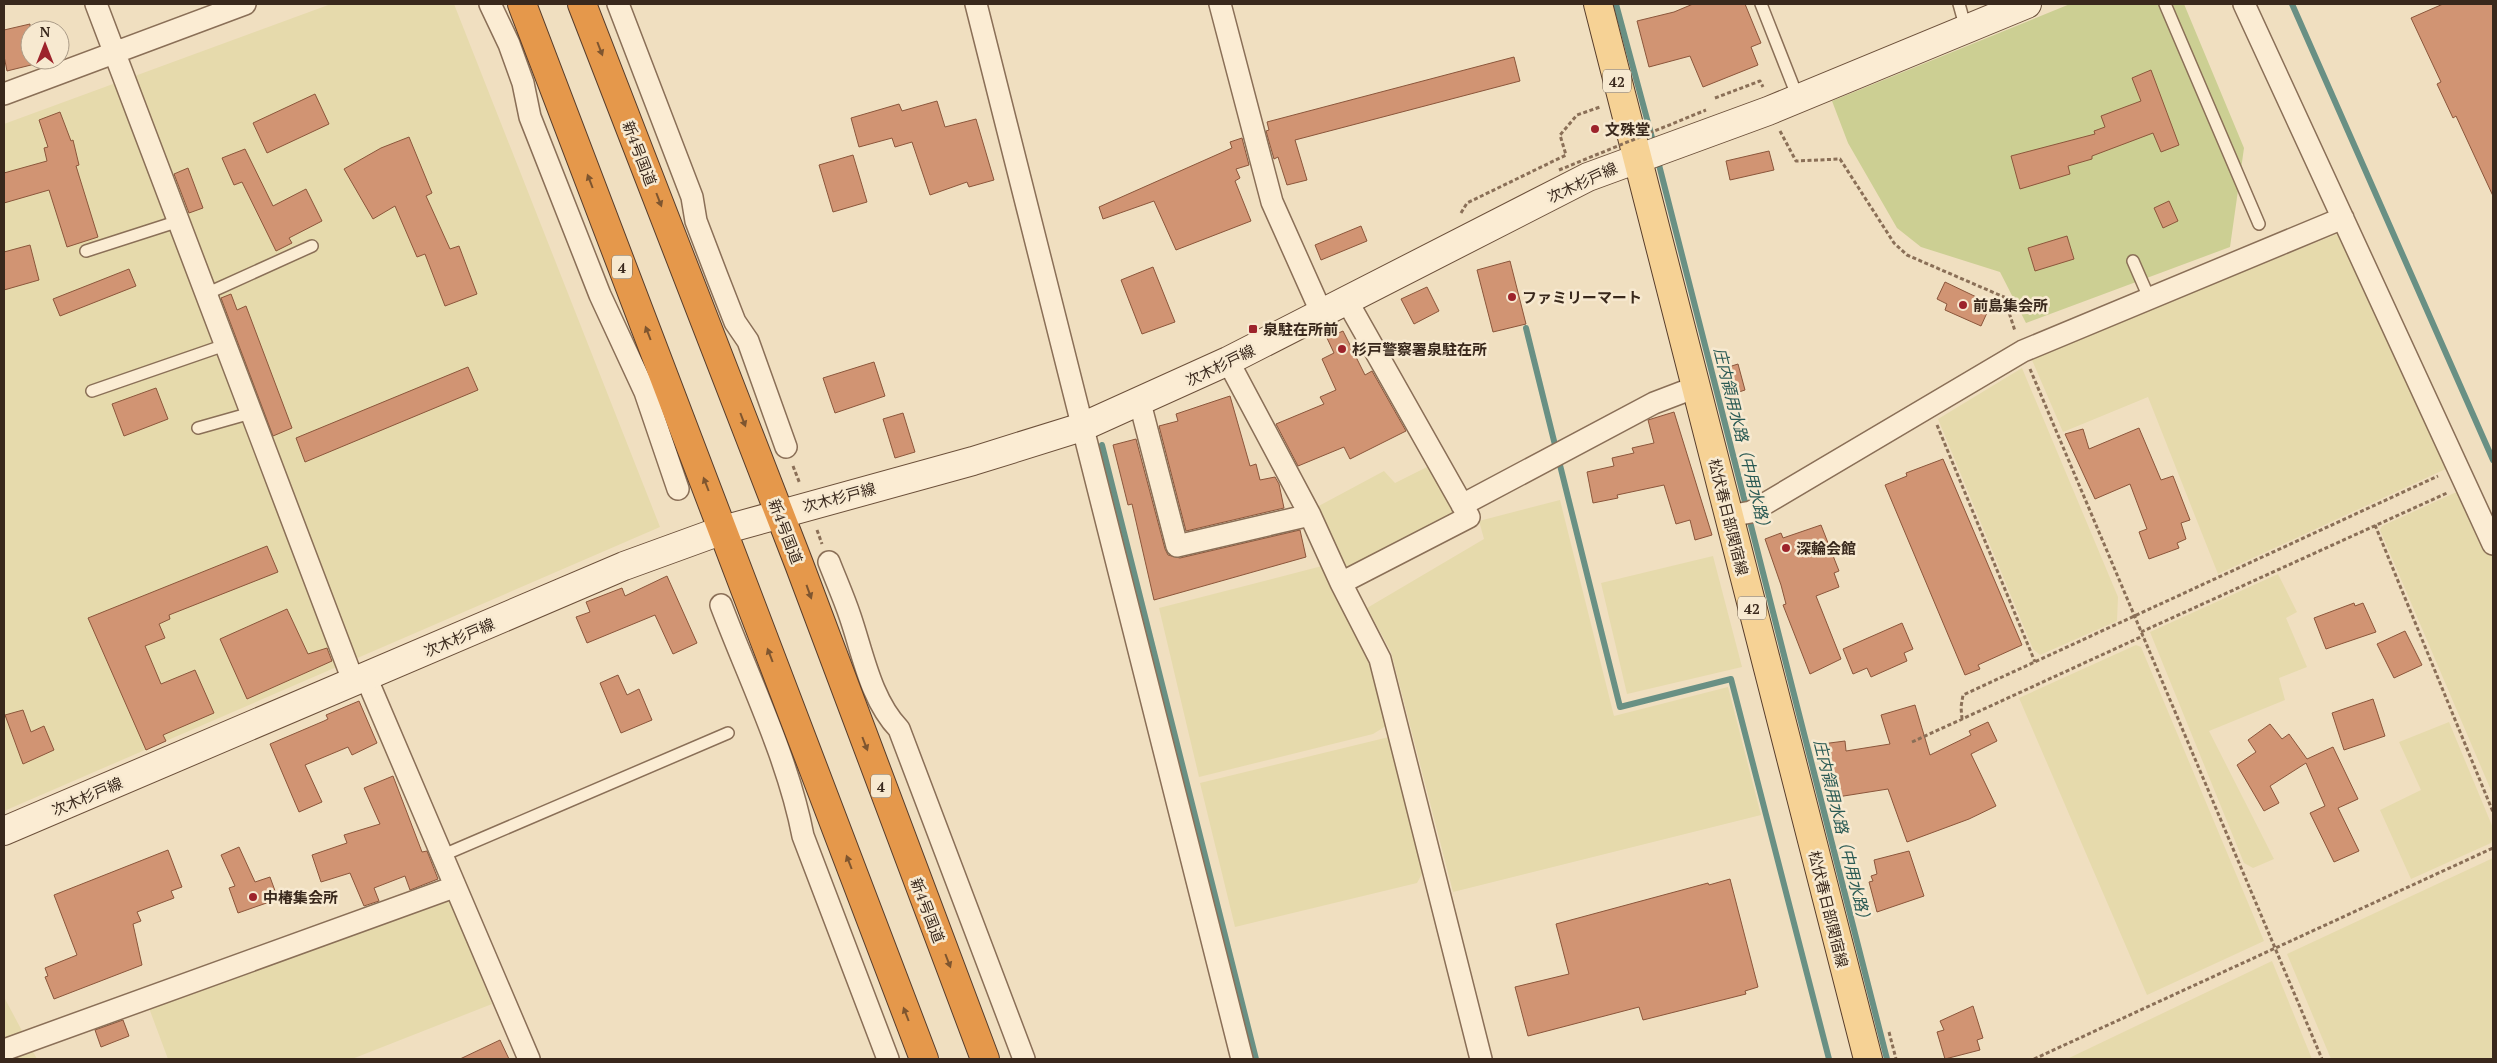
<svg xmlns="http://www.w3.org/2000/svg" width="2497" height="1063" font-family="'PT Serif','Noto Sans JP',serif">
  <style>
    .farmland { fill: #e6daac }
    .green { fill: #cccf93 }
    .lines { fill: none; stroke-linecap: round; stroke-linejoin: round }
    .stream { stroke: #699084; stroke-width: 6 }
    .building { fill: #d19473; stroke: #8b563b }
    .lane-casing { stroke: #8a6f57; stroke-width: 14 }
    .street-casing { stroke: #8a6f57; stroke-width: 24 }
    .secondary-casing { stroke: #6c503a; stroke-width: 30 }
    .primary-casing { stroke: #583d2b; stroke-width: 30 }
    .highway-casing { stroke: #583d2b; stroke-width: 30 }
    .path { stroke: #8a6f57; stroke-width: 3; stroke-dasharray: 4 2.5; stroke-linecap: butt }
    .lane { stroke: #fbecd3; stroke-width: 11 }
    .street { stroke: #fbecd3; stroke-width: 21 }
    .secondary { stroke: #fbecd3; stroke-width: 28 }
    .primary { stroke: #f6d295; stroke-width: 28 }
    .highway { stroke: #e5984b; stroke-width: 28 }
    .path-bridge { stroke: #8a6f57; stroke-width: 3; stroke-dasharray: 4 2.5; stroke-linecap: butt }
    .oneway { fill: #7e552f }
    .poi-dot { fill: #9d232b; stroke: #f7e9d0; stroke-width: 2 }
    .labels { text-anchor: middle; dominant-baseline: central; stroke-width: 5; stroke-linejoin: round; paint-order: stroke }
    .shield { fill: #f7e9d0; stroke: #726252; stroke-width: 1 }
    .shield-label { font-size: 14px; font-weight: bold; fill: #39281c }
    .poi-label { font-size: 15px; font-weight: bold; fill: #39281c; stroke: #f7e9d0; text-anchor: start }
    .street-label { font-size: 15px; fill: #39281c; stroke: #f7e9d0 }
    .water-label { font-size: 16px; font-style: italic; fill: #2a5a54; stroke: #f7e9d0 }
  </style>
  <rect width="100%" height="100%" fill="#f0dfc0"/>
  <!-- farmland -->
  <path class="farmland" d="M331,4H454L660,527L4,811V124Z
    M2342,232L2450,467L2218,574L2148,397L2063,432L2032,360L2034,356Z
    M2022,368L2118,597L2117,621L2040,655L2033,649L1938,419Z
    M1433,464L1459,511L1343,572L1315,508L1384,471L1395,483Z
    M2461,490L2464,492L2493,555V795L2380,530L2382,526Z
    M1560,500L1614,716L1728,687L1761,815L1453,892L1391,652L1367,608L1484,539L1479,521Z
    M1713,556L1742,667L1627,694L1601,583Z
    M1322,566L1369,664L1386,726L1373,734L1199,777L1159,608Z
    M2278,574L2297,612L2286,618L2307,667L2279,678L2285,700L2209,731L2274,859L2253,868L2244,863L2150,632Z
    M2136,645L2141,647L2264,941L2147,995L2019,698Z
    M2449,722L2493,828V839L2491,843L2411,879L2380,810L2421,790L2399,742Z
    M1389,737L1424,870L1417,883L1235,927L1200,783Z
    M2493,858V1059H2331L2287,954Z
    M450,901L492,1004L352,1059H168L149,1008Z
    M2272,961L2312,1059H2067Z
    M4,997L37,1059H4Z"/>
  <!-- green -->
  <path class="green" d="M2070,4H2184L2244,148L2230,247L2026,323L2000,272L1921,247L1897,228L1848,143L1832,101Z"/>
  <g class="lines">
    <!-- stream -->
    <path class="stream" d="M1616,4L1654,145
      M2292,4L2493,460
      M1657,157L1887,1059
      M1526,328L1620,707L1731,679L1829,1059
      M1102,445L1256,1059"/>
  </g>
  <!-- building -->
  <path class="building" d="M1693,4H1745L1761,43L1751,47L1758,65L1703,87L1690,56L1649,67L1637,21L1674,12Z
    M2443,4H2493V196L2456,116L2453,118L2437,84L2441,82L2411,18Z
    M30,24V60H39V63L7,71L4,56V30Z
    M1514,57L1520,81L1295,140L1307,180L1287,185L1278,157L1274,159L1266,131L1269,130L1267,122Z
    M2151,70L2179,145L2161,152L2153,133L2092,156V159L2068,166L2070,174L2020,189L2011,156L2095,134L2094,131L2105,127L2101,116L2141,101L2132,78Z
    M315,94L329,124L267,153L253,123Z
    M937,101L945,127L976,119L994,180L969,187L967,182L930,195L912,142L895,147L892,138L859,147L851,118L899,104L902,111Z
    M60,112L71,141L73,140L79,165L76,166L98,237L67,247L49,190L4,203V173L47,161L44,148L48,147L39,120Z
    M409,137L432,193L426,196L450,249L459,246L477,294L445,306L425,254L417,257L395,206L373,219L344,169L381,148Z
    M1242,138L1249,165L1236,169L1240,178L1235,181L1251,221L1176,250L1154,201L1103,219L1099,207L1232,148L1230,142Z
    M245,149L273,206L306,189L322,221L289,238L292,243L276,251L242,182L234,185L222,158Z
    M1769,151L1774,170L1730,180L1726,161Z
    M853,155L867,202L833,212L819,165Z
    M188,168L203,208L189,213L174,174Z
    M2169,201L2178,221L2163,228L2154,208Z
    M1361,226L1367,241L1321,260L1315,245Z
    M2067,236L2074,259L2035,271L2028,248Z
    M30,245L39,280L4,290V252Z
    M1510,261L1526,324L1493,332L1477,270Z
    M1153,267L1175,322L1142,334L1121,280Z
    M129,269L136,286L60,316L53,299Z
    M1945,282L1991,304L1981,326L1945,310L1947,304L1937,299Z
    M1427,287L1439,311L1414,324L1401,299Z
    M231,294L237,310L246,306L292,428L273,436L221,298Z
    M1343,331L1365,375L1372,371L1406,431L1350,459L1344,447L1298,466L1276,424L1324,404L1320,397L1336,390L1322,359L1334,353L1327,338Z
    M874,362L885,396L835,413L823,378Z
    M1738,364L1745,390L1730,395L1722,369Z
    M468,367L478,390L305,462L296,438Z
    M156,388L168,419L124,436L112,404Z
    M1230,396L1250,466L1256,464L1260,480L1275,477L1279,484L1284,508L1186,531L1159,426L1178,421L1176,414Z
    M1674,412L1712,535L1695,540L1690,520L1676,524L1664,485L1617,495L1618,498L1593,503L1587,472L1614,466L1612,458L1634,453L1632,448L1654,443L1648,420Z
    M903,413L915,452L895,458L883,419Z
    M2139,428L2161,480L2173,476L2190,520L2181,523L2186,539L2177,543L2179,548L2149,559L2139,532L2147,529L2130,484L2095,499L2065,434L2083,429L2089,449Z
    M1136,439L1165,549L1168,555L1180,558L1300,530L1306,557L1154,600L1132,504L1128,505L1113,445Z
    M1943,459L2022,645L1978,665L1980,669L1965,675L1885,485L1907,476L1906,473Z
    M1821,525L1839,571L1834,573L1839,587L1816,596L1841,659L1810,674L1783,605L1786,604L1781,585L1765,539L1781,533L1783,538Z
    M267,546L278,572L169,615L170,619L159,624L165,638L145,646L161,684L195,670L214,713L163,735L166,741L146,750L88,618Z
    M667,576L697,643L673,654L655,615L587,643L576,617L590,612L586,602L622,588L625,596Z
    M2354,603L2355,606L2363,603L2376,632L2326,649L2314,618Z
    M287,609L308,654L327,648L332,661L247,699L220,639Z
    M1902,623L1913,649L1904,653L1907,661L1871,677L1867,668L1853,674L1843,649Z
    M2405,631L2422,665L2394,678L2377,644Z
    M618,675L627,695L639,689L652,720L621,733L600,683Z
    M2373,699L2385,736L2344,750L2332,713Z
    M359,701L377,743L352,755L348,747L305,765L322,802L299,812L270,744L324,721L328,719L326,715Z
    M1915,705L1930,755L1971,735L1969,731L1988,722L1997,741L1971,754L1996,806L1969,819L1907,842L1888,789L1831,798L1822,744L1845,741L1846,751L1890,744L1881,715Z
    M23,710L31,732L44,726L54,750L23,764L5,715Z
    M2270,724L2282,739L2289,734L2307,759L2333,747L2358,799L2338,808L2359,851L2334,862L2310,813L2325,806L2306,763L2270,786L2279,803L2264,811L2237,765L2256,752L2248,740Z
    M393,776L422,852L427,851L438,879L410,890L405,876L374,888L379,901L364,906L350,873L321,882L312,855L347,843L344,835L380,824L364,788Z
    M239,847L255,882L270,877L278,899L238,913L229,888L235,886L221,855Z
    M168,850L182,887L171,891L174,898L137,912L141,921L133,924L142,965L54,999L45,977L48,976L45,968L77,955L54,895Z
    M1909,851L1924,896L1877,912L1869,882L1873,881L1871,876L1877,874L1874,860Z
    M1730,879L1758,987L1745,991L1746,994L1643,1020L1639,1007L1528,1036L1515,987L1569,974L1556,924L1708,883L1709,885Z
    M1973,1006L1983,1038L1977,1040L1980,1050L1945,1059L1937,1032L1944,1030L1940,1021Z
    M123,1020L129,1036L101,1047L95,1030Z
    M500,1040L509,1059H460Z"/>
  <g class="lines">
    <!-- lane casing -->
    <g class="lane-casing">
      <path id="lane" d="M1761,4L1798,98
        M1959,4L1966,29
        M2165,4L2259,224
        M86,251L179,221
        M2133,261L2150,300
        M206,294L312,246
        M92,391L225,345
        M198,428L251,413
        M441,856L728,733"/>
    </g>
    <!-- street casing -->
    <g class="street-casing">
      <path id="street" d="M96,4L354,683
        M490,4L509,44L523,83L530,117L600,295L645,392L678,489
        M618,4L692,197L696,221L717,276L735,322L748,341L786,447
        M976,4L1242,1059
        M1220,4L1272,202L1322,314
        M2244,4L2493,544
        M4,94L245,4
        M1228,361L1310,515L1341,583L1469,517L1347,301
        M1140,403L1177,546L1310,515
        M1462,505L1654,403L1696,387
        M1729,516L1751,512L2023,351L2343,218
        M829,562C836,580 844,598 850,616C863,654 871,700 899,729L1024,1059
        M1341,583L1380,659L1481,1059
        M721,605C749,679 788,758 803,836L888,1059
        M366,677L529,1059
        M4,1050L454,887"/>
    </g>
    <!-- secondary casing -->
    <g class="secondary-casing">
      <path id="secondary" d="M4,831L624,566L723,530L973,461L1082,427L1228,361L1588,177L1768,111L2027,4"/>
    </g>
    <!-- primary casing -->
    <g class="primary-casing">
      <path id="primary" d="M1598,4L1868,1059"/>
    </g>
    <!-- highway casing -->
    <g class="highway-casing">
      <path id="highway" d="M522,4L924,1059
        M582,4L799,564L985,1059"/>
    </g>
    <!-- path -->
    <path class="path" d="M1715,98L1760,81L1763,87
      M1780,131L1796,161L1840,159L1894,243L1907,255L2004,297L2015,331
      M1461,213L1467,203L1566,155L1560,135L1577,115L1600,107
      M2030,369L2322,1059
      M1937,425L2035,662
      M793,466L800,484
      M2375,525L2493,812
      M817,530L822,544
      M2141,632L2447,493
      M1962,719L1961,707L1963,695L2438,476
      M1912,742L2143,636
      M1889,1032L1896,1059
      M2034,1059L2493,848"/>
    <!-- lane -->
    <use href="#lane" class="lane"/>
    <!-- street -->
    <use href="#street" class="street"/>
    <!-- secondary -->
    <use href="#secondary" class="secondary"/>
    <!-- primary -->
    <use href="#primary" class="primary"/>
    <!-- highway -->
    <use href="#highway" class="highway"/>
    <!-- path-bridge -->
    <path class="path-bridge" d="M1559,170L1706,110"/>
  </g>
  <!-- one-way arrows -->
  <defs><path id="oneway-solid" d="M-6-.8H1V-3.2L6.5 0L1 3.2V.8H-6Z" transform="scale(1.25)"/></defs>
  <g class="oneway">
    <use href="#oneway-solid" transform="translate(600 49) rotate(69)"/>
    <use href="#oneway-solid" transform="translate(590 181) rotate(-111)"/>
    <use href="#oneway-solid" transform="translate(659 200) rotate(69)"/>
    <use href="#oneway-solid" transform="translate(648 333) rotate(-111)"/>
    <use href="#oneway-solid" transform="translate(743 420) rotate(69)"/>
    <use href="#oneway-solid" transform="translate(706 484) rotate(-111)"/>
    <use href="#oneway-solid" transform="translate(809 592) rotate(70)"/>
    <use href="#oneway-solid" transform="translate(770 655) rotate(-111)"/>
    <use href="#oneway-solid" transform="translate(865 744) rotate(69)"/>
    <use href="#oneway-solid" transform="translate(849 862) rotate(-111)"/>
    <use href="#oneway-solid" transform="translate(948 961) rotate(69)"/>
    <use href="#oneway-solid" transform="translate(906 1014) rotate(-111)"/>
  </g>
  <!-- markers -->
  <g class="poi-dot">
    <circle cx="1595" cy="129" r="5"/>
    <circle cx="1512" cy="297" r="5"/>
    <circle cx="1963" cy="305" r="5"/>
    <rect x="1248" y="324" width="10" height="10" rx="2.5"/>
    <circle cx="1342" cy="349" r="5"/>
    <circle cx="1786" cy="548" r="5"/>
    <circle cx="253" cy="897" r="5"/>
  </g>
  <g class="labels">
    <!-- shield labels -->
    <g class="shield">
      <rect x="1603" y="69.5" width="28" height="23" rx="4"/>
      <rect x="612" y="255.5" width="20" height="23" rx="4"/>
      <rect x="1738" y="596.5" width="28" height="23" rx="4"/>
      <rect x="871" y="774.5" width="20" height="23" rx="4"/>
    </g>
    <g class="shield-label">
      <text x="1617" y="81">42</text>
      <text x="622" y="267">4</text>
      <text x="1752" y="608">42</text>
      <text x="881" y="786">4</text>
    </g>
    <!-- poi labels -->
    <g class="poi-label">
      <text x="1605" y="129">文殊堂</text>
      <text x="1522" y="297">ファミリーマート</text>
      <text x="1973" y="305">前島集会所</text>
      <text x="1263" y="329">泉駐在所前</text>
      <text x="1352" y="349">杉戸警察署泉駐在所</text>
      <text x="1796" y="548">深輪会館</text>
      <text x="263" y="897">中椿集会所</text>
    </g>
    <!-- street labels -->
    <g class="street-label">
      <text transform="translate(640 153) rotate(69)">新4号国道</text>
      <text transform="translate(1582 182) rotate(-25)">次木杉戸線</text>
      <text transform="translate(1220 365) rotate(-26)">次木杉戸線</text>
      <text transform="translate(839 497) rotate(-15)">次木杉戸線</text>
      <text transform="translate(1729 517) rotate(76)">松伏春日部関宿線</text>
      <text transform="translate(786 531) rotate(69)">新4号国道</text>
      <text transform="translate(459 637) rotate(-23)">次木杉戸線</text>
      <text transform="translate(87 796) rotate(-23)">次木杉戸線</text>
      <text transform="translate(1829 909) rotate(76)">松伏春日部関宿線</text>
      <text transform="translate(928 910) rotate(69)">新4号国道</text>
    </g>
    <!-- water labels -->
    <g class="water-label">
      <text transform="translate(1743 441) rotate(76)">庄内領用水路（中用水路）</text>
      <text transform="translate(1843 833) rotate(76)">庄内領用水路（中用水路）</text>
    </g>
  </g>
  <!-- border -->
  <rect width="2497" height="1063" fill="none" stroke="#39281c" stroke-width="10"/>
  <!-- north arrow -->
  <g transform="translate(45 45)"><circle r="24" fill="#f7e9d0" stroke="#ab9c88"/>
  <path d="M0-4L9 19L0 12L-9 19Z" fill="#9d232b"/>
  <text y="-8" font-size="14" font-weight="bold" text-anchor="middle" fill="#39281c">N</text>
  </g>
</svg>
